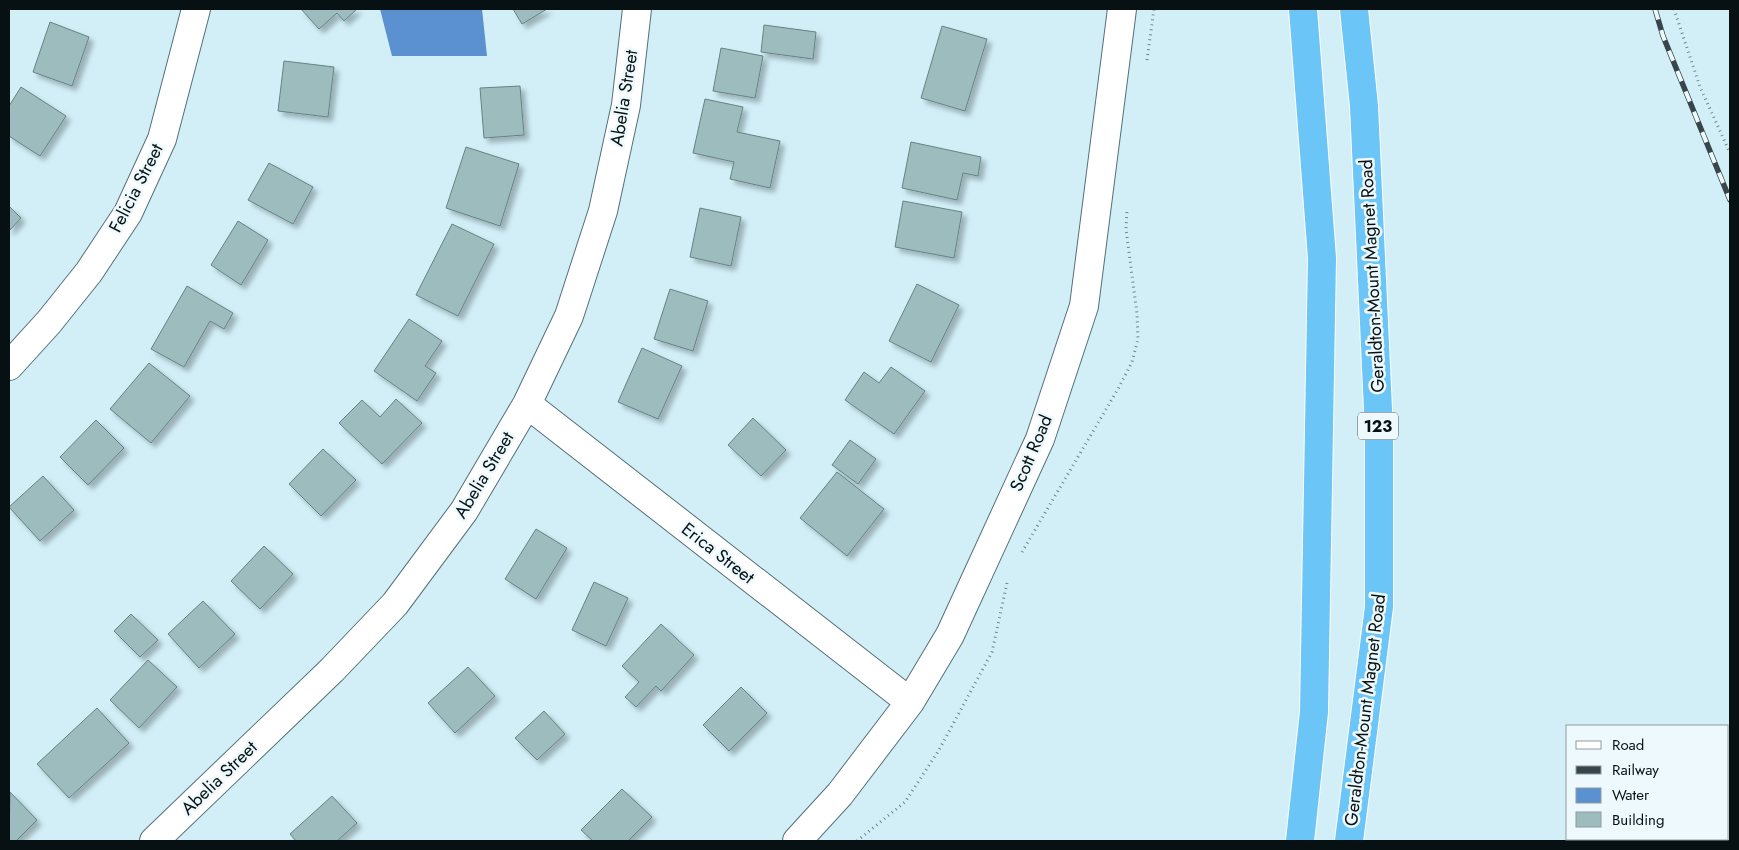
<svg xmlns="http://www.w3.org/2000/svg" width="1739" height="850" font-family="Jost,sans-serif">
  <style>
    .water { fill: #5b91d0 }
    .building { fill: #9dbcbd; stroke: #658283; filter: url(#shadow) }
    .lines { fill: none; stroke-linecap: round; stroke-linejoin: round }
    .minor-casing { stroke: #557077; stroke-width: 30 }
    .highway-casing { stroke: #fff; stroke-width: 30 }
    .path { stroke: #70848a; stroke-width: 3; stroke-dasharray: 1 4; stroke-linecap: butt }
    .minor { stroke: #fff; stroke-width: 28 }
    .highway { stroke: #6bc5f7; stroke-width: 28 }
    .rail-casing { stroke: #37464a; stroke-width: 5.5 }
    .rail { stroke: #edf9fd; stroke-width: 4; stroke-dasharray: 11; stroke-linecap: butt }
    .labels { text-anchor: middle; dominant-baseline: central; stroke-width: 5; stroke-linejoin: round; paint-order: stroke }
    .shield { fill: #edf9fd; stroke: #4c5759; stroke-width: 1 }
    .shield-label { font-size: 16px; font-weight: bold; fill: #071113 }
    .street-label { font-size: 18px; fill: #071113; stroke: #edf9fd }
  </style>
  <defs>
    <filter id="shadow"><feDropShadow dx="4.5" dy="4.5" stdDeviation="2.5" flood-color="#0004"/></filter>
  </defs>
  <rect width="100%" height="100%" fill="#d2eff8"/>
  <!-- water -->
  <path class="water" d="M380,9H482L487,56H392Z"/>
  <!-- building -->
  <path class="building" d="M301,9H357L344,21L337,13L319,29Z
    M513,9H547L522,24Z
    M50,22L89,37L72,86L33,72Z
    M764,25L816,32L813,59L761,52Z
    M942,26L987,39L965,111L921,98Z
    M721,48L763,56L755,98L713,91Z
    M284,61L334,67L328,117L278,111Z
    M520,86L524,135L484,138L480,88Z
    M21,87L66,116L40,156L9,136V106Z
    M705,99L743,107L737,132L780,141L770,188L730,179L734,162L693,153Z
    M911,142L981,157L978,176L963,173L957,200L902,188Z
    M466,147L519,164L500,226L446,208Z
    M269,163L313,187L293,224L248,200Z
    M903,201L962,212L954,258L895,247Z
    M9,206L21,218L9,231Z
    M700,208L741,217L731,266L690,257Z
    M238,221L268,240L241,285L211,265Z
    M452,224L494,244L458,316L416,295Z
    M917,284L959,305L931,362L889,341Z
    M187,286L233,313L224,329L210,321L184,367L151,349Z
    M670,289L708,301L693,351L654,339Z
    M409,319L442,341L425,366L436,373L417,401L374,371Z
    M642,348L682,366L658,419L618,402Z
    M149,363L190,396L151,443L110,409Z
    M891,367L925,391L894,434L845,400L864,372L879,383Z
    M396,399L422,423L382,464L339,423L362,400L380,417Z
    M753,418L786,450L761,476L728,445Z
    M96,420L124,448L88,485L60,457Z
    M850,440L876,459L858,484L832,465Z
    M323,449L356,480L321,516L289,484Z
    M837,472L884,509L847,556L800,518Z
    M43,476L74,510L40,541L9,507Z
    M536,529L567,548L536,599L505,579Z
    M264,546L293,574L260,609L231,581Z
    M594,582L628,598L606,646L572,630Z
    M203,601L235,634L199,668L168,634Z
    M131,614L158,640L140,657L114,631Z
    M661,624L694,655L661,691L656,686L636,707L625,697L639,682L622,666Z
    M148,660L177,687L139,728L110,700Z
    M468,667L495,696L455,733L428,703Z
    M741,687L767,713L729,751L703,725Z
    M97,708L129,743L69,798L37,764Z
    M544,711L565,734L537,760L515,738Z
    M622,789L652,817L628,841H593L581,830Z
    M10,792L37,820L16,841H9Z
    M332,796L357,823L337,841H296L290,834Z"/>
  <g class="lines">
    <!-- minor casing -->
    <g class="minor-casing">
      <path id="minor" d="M9,366L49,322L89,272L128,213L162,139L196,9
        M527,404L910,702
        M154,841L332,670L395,604L464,511L527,404L569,316L603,211L626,105L637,9
        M797,841L840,794L910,702L950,635L1040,439L1084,306L1122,9"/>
    </g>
    <!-- highway casing -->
    <g class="highway-casing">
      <path id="highway" d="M1300,841L1314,712L1322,258L1303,9
        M1349,841L1379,607V431L1364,106L1354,9"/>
    </g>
    <!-- path -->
    <path class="path" d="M1674,9L1700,87L1730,153
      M1147,60L1154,9
      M1022,552L1118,389L1132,362L1138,339L1137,314L1126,229L1127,209
      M857,841L905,802L939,750L992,652L1007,583"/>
    <!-- minor -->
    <use href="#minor" class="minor"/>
    <!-- highway -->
    <use href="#highway" class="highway"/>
    <!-- rail casing -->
    <g class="rail-casing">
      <path id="rail" d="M1655,9L1663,36L1730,200"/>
    </g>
    <!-- rail -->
    <use href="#rail" class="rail"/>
  </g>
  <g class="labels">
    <!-- shield labels -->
    <rect class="shield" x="1358" y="412.5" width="40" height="27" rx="4"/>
    <g class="shield-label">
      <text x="1378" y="426">123</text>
    </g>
    <!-- street labels -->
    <g class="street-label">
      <text transform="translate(624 98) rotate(-81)">Abelia Street</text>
      <text transform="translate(136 188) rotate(-63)">Felicia Street</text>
      <text transform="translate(1372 276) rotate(-93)">Geraldton-Mount Magnet Road</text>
      <text transform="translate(1031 453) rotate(-67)">Scott Road</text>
      <text transform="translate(484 475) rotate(-59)">Abelia Street</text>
      <text transform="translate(718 553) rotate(38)">Erica Street</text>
      <text transform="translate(1365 710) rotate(-83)">Geraldton-Mount Magnet Road</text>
      <text transform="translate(219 778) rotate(-44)">Abelia Street</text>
    </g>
  </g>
  <!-- border -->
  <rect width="1739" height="850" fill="none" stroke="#071113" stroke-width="20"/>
  <!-- legend -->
  <rect x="1566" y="725" width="162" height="115" fill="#edf9fd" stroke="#919c9f"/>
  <rect x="1576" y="741" width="25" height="8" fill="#ffffff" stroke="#919c9f"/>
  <text x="1612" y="750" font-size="15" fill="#071113">Road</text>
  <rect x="1576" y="766" width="25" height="8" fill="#37464a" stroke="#919c9f"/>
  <text x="1612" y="775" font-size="15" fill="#071113">Railway</text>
  <rect x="1576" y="788" width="25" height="15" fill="#5b91d0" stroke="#919c9f"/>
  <text x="1612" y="800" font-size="15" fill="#071113">Water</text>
  <rect x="1576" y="812" width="25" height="15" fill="#9dbcbd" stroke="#919c9f"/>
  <text x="1612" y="825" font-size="15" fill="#071113">Building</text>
</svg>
